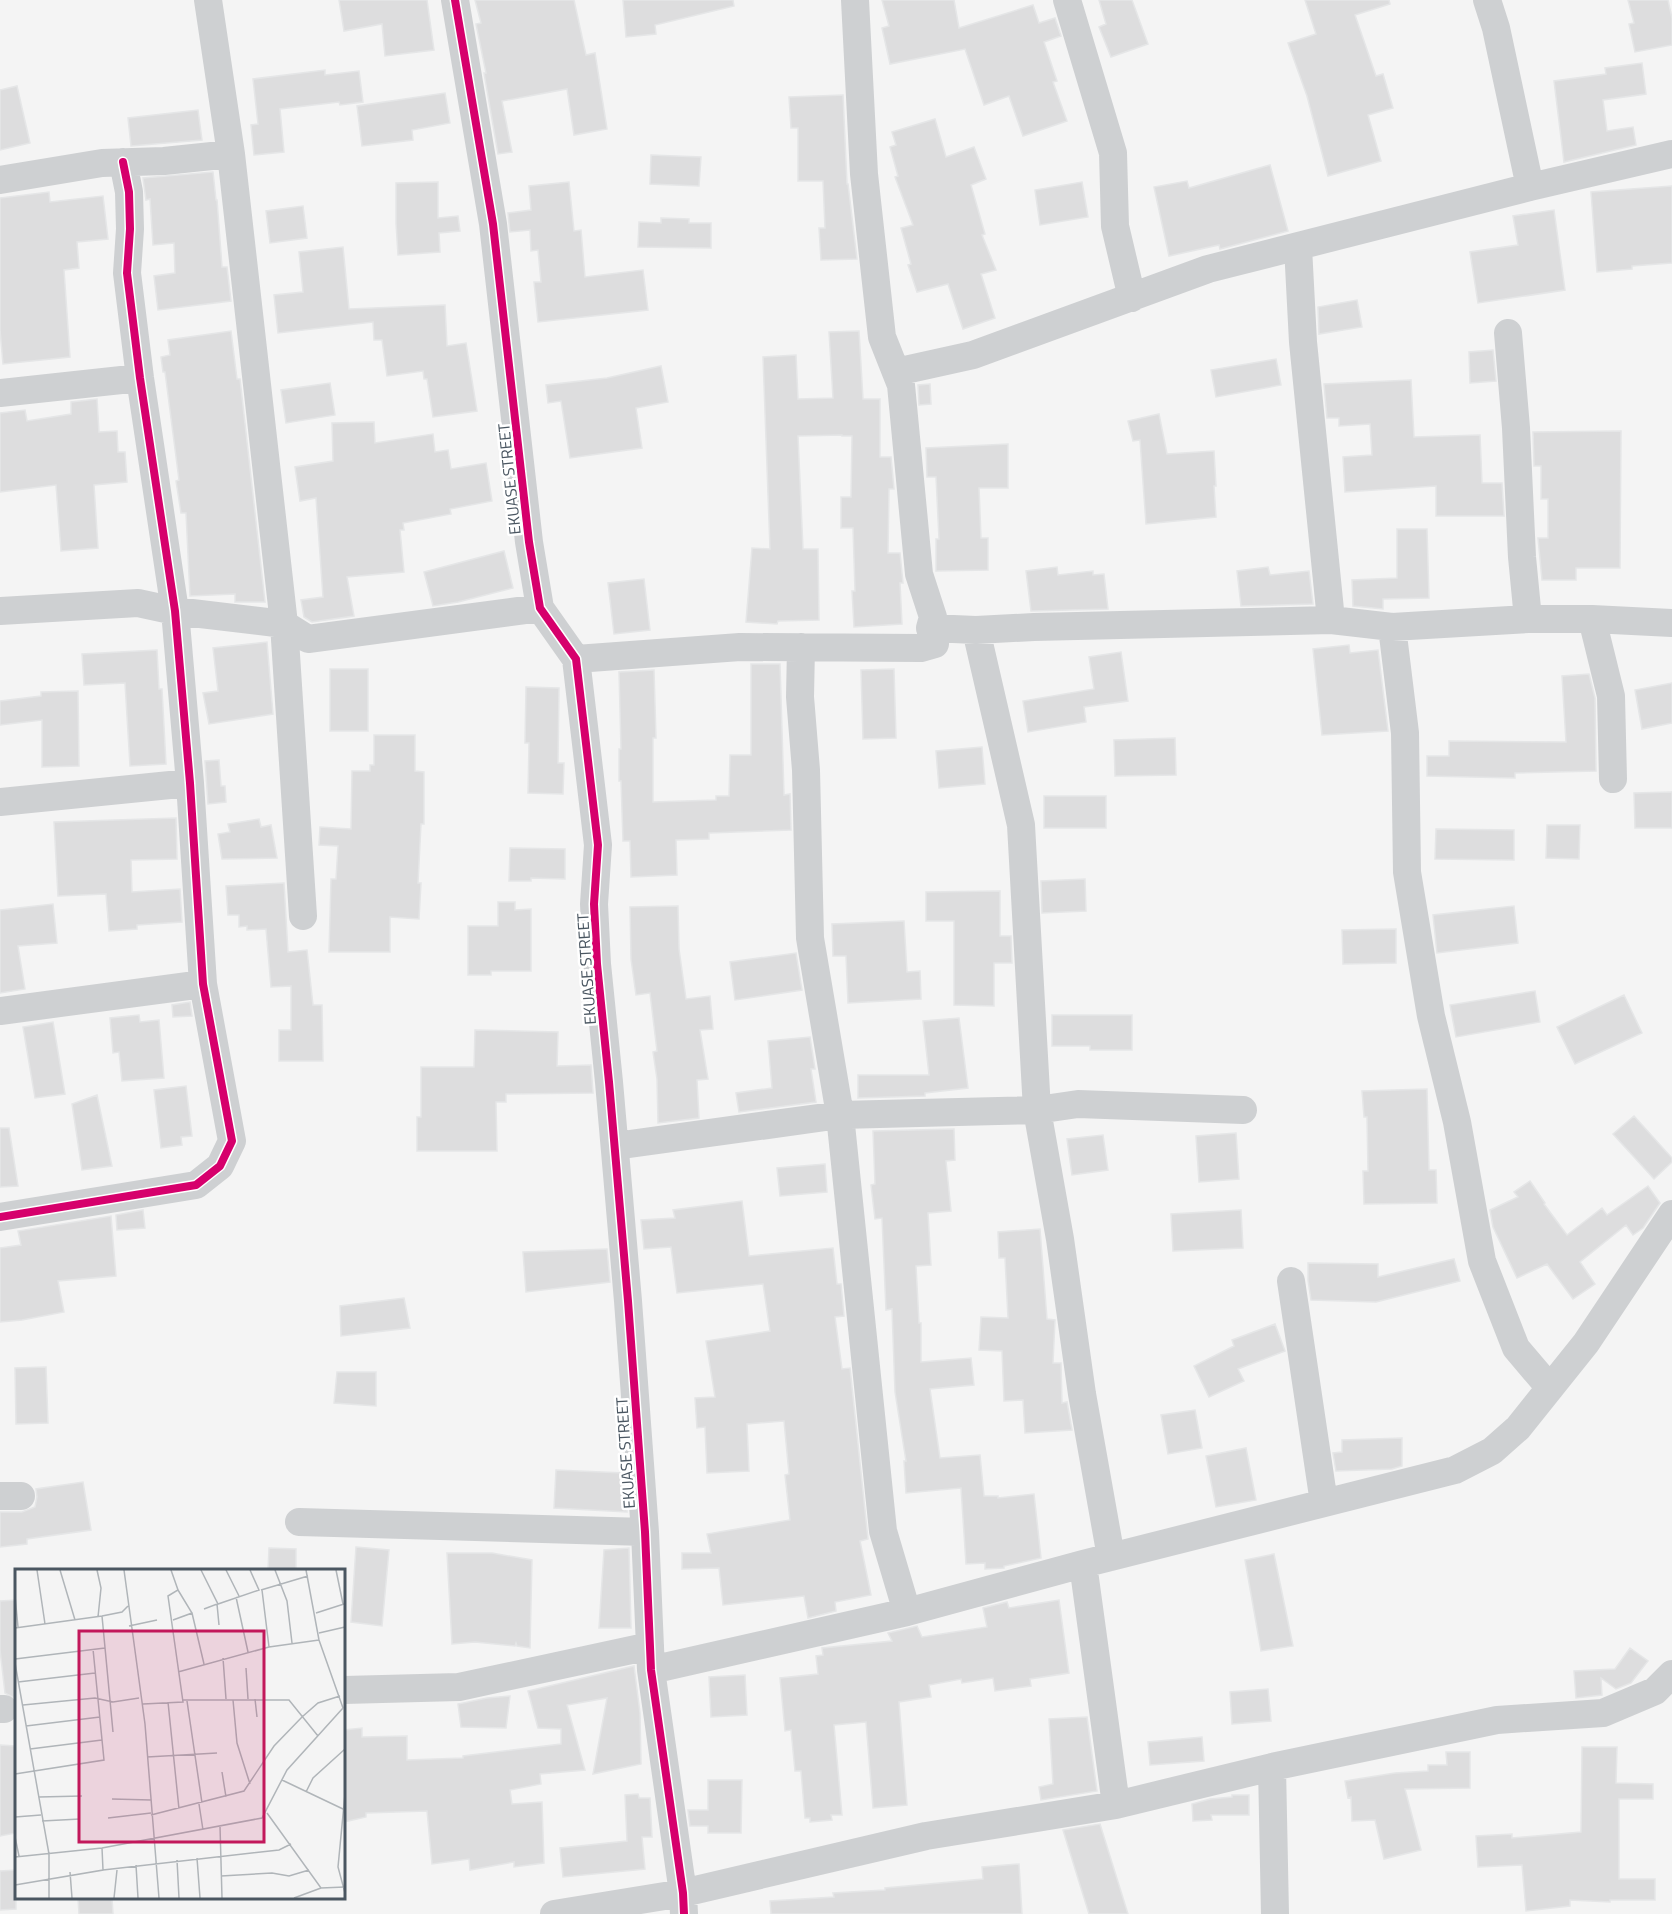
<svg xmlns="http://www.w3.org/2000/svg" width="1672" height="1914" font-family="'Titillium Web',sans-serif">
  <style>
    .building { fill: #ddddde; stroke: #e5e6e7; stroke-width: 1.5 }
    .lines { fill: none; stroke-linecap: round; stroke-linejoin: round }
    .minor { stroke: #ced0d2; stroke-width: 28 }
    .cycleway-casing { stroke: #fff; stroke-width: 11 }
    .cycleway { stroke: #d6006c; stroke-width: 8 }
    .labels { text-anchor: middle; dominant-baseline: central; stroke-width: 5; stroke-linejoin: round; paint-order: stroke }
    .street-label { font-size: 16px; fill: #4a5661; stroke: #fff }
    .inset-road { fill: none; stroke: #b0b5b9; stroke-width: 1.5 }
    .view { fill: #c2185b; fill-opacity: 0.15; stroke: #c2185b; stroke-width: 3 }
    .inset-edge { fill: none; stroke: #4a5661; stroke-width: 3 }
  </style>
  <rect width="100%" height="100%" fill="#f4f4f4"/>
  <!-- building -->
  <path class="building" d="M339,0H427L434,50L385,56L382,24L344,31Z
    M475,0H574L586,55L595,53L607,129L574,135L567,89L502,101L512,152L498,154L484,73H486L476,24L481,23Z
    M623,0H733L734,6L655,25L656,34L626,37Z
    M882,0H954L959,28L1033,5L1039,23L1055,18L1061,36L1044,42L1057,81L1053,82L1067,121L1023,136L1009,96L984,105L965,49L890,64L882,28L889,26Z
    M1099,0H1132L1148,44L1111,57L1099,27L1106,24Z
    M1305,0H1389L1390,4L1355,15L1376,76L1383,74L1393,108L1368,115L1381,161L1328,176L1307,96L1288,43L1316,34Z
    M1628,0H1668L1672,18V45L1635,52L1629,24L1634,23Z
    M1642,63L1646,94L1603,100L1607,131L1633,127L1636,145L1564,162L1554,81L1606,74L1605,68Z
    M325,70V75L359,71L363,102L340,105L339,102L280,109L284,152L254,155L251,125L258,124L253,79Z
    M17,86L30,143L0,150V90Z
    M445,93L450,123L412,130L413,140L362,146L357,106Z
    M843,95L847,184H848L857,259L821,260L819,228H825L823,181H798V128H791L789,97Z
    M198,110L202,140L131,146L128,118Z
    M935,119L946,157L974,147L986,179L971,185L985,234L982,235L996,270L981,274L995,318L963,329L948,284L917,292L908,265L911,264L901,228L913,225L895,177L898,176L890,147L896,145L892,132Z
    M651,155L701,157L699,186L650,184Z
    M1270,165L1288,231L1220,249L1219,245L1169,256L1154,187L1187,181L1189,188Z
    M213,172L216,200H217L222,267H227L231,301L158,310L154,276L175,273L174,243L153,245L150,199L146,200L143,178Z
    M438,182V218L458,216L460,231L439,233L440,252L398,255L396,223V183Z
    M569,182L574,231L581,230L585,277L643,270L648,310L538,322L534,282H541L538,250L531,251L530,230L510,232L508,213L531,210L529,186Z
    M1082,182L1088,217L1040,225L1035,190Z
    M1672,186V263L1632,266V269L1597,272L1591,192Z
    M49,192L50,202L103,196L108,239L77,242L79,268L64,270L70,357L3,364L0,330V198Z
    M303,206L307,238L270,243L266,211Z
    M1554,210L1565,290L1478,303L1470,252L1518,245L1513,216Z
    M661,218L689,219V223H711V248L638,247L639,222L661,223Z
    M343,247L349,309L445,305L447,346L466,343L477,411L433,417L427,379H424L423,371L387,376L382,340H374L373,322L278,333L274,295L303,292L299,252Z
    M1357,300L1362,327L1319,334L1318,307Z
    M231,331L237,379H240L265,602H235V594L190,596L186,513H181L176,481L179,480L165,372H163L161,357L170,355L168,340Z
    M859,331L863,399H880V457H891L894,489H889L888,553H900L903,583H900L902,624L854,627L852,591H855L853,528H841V497H851L852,436H842V435L798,436L803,549H818L819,620L778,621L777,624L746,622L752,548L770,549L763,357L796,355L798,399L833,398L829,332Z
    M1493,350L1496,381L1470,383L1469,352Z
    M1276,359L1281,385L1216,397L1211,370Z
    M661,366L668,402L636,408L642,448L570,458L561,401L548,403L546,385L607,378Z
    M1411,380L1414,437L1480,435L1482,483H1502L1504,516H1436V486L1345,492L1343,457L1372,455L1370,424L1339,426V418H1327L1324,384Z
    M330,383L335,415L286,423L281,390Z
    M930,384L931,404L919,405L918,385Z
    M97,399L99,432L117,431L118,452H125L127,482L94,485L98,548L61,551L56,485L0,492V413L25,410L27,421L71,414V402Z
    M1159,414L1167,454L1214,451L1216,486H1214L1216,517L1146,524L1140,440L1133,441L1128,421Z
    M374,422L375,443L433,434L435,452L448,450L451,469L486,463L492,501L450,509L451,514L403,523L404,530H400L404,572L347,577L354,616L312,622L304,617L301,600L323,597L316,498L300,501L295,467L333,461L332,423Z
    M1621,431L1620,568H1576V580H1542L1538,538H1548V499H1541V466H1534L1533,432Z
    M1008,444V488H979L981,538H988V570L936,571V539H939L936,477H927L926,448Z
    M1397,529H1427L1429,598L1383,599V609L1353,606L1352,580L1397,578Z
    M504,551L513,588L458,602L433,606L424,572Z
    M1057,567L1058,575L1093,571V575L1104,574L1108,609L1031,611L1026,571Z
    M1268,567L1270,575L1309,571L1313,604L1241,606L1237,571Z
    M644,579L650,630L614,634L608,583Z
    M267,642L273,714L209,724L203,693L218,691L213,648Z
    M1349,645L1350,653L1378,650L1388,731L1322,735L1313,649Z
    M157,650L159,689H162L166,764L130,766L125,683L84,685L82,654Z
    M1121,652L1128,701L1084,707L1086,722L1028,732L1023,701L1094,689L1089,657Z
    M751,664H780L784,795L790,794L791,830L709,833V839L676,840L677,875L631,877L630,841H623L621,781H619V749H621L619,672L654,670L656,738H653V802L716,800V796H729L730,755H751Z
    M330,669H368V731H330Z
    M894,669L896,738L863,739L861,670Z
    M1589,674L1595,698L1596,771L1515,773V778L1427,776V756H1449V741L1566,742L1562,676Z
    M1672,683V723L1642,729L1635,690Z
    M526,687L559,688L558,763H564L563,794L528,793L529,743H525Z
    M78,691L79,766L42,767V720L0,725V701L41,696V692Z
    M374,735H415V771L424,772V824H421L418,883H421L419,919L390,917V952H329L331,879H336L338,846L319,845L320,827L351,829L352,771H370V765H374Z
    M1175,738L1176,775L1115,776L1114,740Z
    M982,747L985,784L939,788L936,751Z
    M219,760L221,786H225L226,802L208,804L205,761Z
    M1672,792V828H1635L1634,793Z
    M1044,796H1106V828H1044Z
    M176,818L177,859L131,860L132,892L180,889L182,922L137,925V929L109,931L106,894L58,896L54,822Z
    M259,819L261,827L271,825L277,858L222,859L218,834L230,832L228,824Z
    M1547,825H1580L1579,859L1546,858Z
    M1436,829L1514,830V860L1435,859Z
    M510,848L565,849V879L531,878V881H509Z
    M1085,879L1086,911L1042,913L1041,881Z
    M284,883L288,952L307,950L313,1005H322L323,1061H279V1030H291V986L271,987L266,929L247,930V926L239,927V915H228L226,886Z
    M1000,891V936H1011L1012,963H994V1006L954,1005V921H926V892Z
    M498,902H515V910L531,909V971H491V975H468V926H498Z
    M53,904L57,943L18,946L25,989L0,993V910Z
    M678,906L679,949L686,999L710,996L713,1029L700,1030L708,1079L697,1080L699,1118L658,1123L657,1079L653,1052L657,1051L650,993L636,995L631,959L630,907Z
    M1514,906L1518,943L1437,953L1433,915Z
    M904,921L907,972L920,971L921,999L848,1003L846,956H833L832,924Z
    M1396,929V963L1343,964L1342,930Z
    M796,953L802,990L735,1000L730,962Z
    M1535,991L1540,1022L1456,1037L1450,1005Z
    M1624,995L1642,1033L1575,1064L1557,1027Z
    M190,1002L192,1016L173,1017L172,1005Z
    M139,1015L140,1022L159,1020L164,1078L122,1081L119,1052L113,1053L110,1018Z
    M1052,1015H1132V1050H1090V1046H1052Z
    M959,1018L968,1088L925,1093V1096L858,1098V1075H929L923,1021Z
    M53,1022L65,1094L35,1098L23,1027Z
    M475,1030L558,1032L557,1066L591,1065L593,1093L506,1094V1102H496L497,1151H417V1117H421V1067H474Z
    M810,1037L815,1069H811L816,1102L739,1112L736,1093L772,1088L768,1041Z
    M186,1086L192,1136L181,1137L182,1145L161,1148L154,1090Z
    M1427,1089L1429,1170H1436L1437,1203L1364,1204L1363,1171H1368L1367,1117H1364L1362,1091Z
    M97,1095L112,1166L82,1170L72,1104Z
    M1634,1116L1672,1158V1162L1654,1179L1613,1134Z
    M0,1128H9L18,1186L0,1187Z
    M954,1129L955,1160L946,1161L951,1211L928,1213L931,1265L916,1266L919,1323H921V1362L971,1358L974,1385L930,1389L940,1458L980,1455L984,1496H998V1498L1034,1494L1041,1558L1004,1566V1568L985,1569V1563L966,1564L961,1488L906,1493L904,1461H906L895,1392L892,1309L886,1310L882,1218L875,1219L871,1185L875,1184L873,1131Z
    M1236,1133L1239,1179L1199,1182L1196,1136Z
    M1103,1135L1108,1170L1072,1175L1067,1139Z
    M825,1164L827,1192L780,1196L777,1168Z
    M1530,1181L1545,1203L1544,1204L1567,1235L1602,1208L1607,1215L1648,1186L1660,1203L1643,1228L1633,1235L1626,1225L1580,1262L1595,1284L1573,1299L1547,1264L1517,1278L1493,1227L1490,1210L1518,1197L1514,1192Z
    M742,1201L749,1256L833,1248L837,1284H841L844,1316L835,1317L842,1369L850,1368L868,1539L860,1541L871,1595L835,1602L836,1611L808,1618L804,1596L723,1605L719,1568L682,1569V1553H711L707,1534L790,1520L785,1475L789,1474L784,1421L747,1424L749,1471L707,1473L705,1427L697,1428L695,1398L715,1397L706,1341L770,1331L763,1284L677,1293L671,1247L644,1249L641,1220L675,1218L673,1210Z
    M143,1210L145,1228L117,1230L116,1215Z
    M1241,1210L1243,1248L1173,1251L1171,1214Z
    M111,1216L116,1276L58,1281L64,1312L22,1320L0,1322V1248L21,1245L18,1231Z
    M1040,1229L1047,1319L1055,1320L1053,1363H1061L1062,1403L1067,1402L1072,1430L1025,1433L1023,1400L1004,1401L1002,1351L979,1350L981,1317L1008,1318L1005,1258H999L998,1232Z
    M607,1249L610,1282L526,1292L523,1252Z
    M1454,1259L1460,1281L1376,1302L1311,1300L1308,1280V1263L1378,1264V1277Z
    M404,1298L410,1328L341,1336L340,1306Z
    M1275,1324L1285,1351L1238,1369L1244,1381L1209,1397L1194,1366L1234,1346L1232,1340Z
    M46,1367L48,1423L16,1424L15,1368Z
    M337,1372H376V1406L334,1403Z
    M1195,1410L1202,1448L1168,1454L1161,1415Z
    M1402,1438V1466L1392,1469L1336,1471L1333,1453L1342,1452V1440Z
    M1246,1448L1256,1500L1216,1507L1206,1456Z
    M556,1470L624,1473L627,1512L554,1508Z
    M83,1482L91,1530L27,1539V1544L0,1547V1512H22L35,1507L37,1497L36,1489Z
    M356,1547L389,1550L382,1626L351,1622Z
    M269,1548L296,1549V1570H268Z
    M629,1548L631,1628H599L604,1550Z
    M447,1553H492L532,1560L530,1648L517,1646L516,1643L515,1646L475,1642L452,1644Z
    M1274,1554L1293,1646L1261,1651L1245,1560Z
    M16,1600V1699L5,1693L0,1650V1601Z
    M1059,1600L1069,1673L1030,1679L1031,1686L995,1691L993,1678L962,1683L961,1679L929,1685L931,1697L899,1702L907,1805L873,1808L866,1722L834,1725L842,1815H831L832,1820L810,1822V1818H805L801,1771H795L791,1730L785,1731L780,1678L818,1674L816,1656L823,1655L822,1648L892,1641L888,1633L917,1626L922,1637L987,1627L983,1608L1007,1602L1009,1608Z
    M1630,1648L1648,1661L1631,1683L1616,1689L1601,1678L1602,1695L1576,1698L1574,1671L1615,1669Z
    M634,1666L640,1713L641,1764L593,1774L607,1698L567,1705L585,1770L540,1774L541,1784L510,1790L512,1804L542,1802L544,1863L514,1867V1862L470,1870L469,1859L432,1864L427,1811L366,1813V1817L344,1822V1730L362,1728V1737L407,1736V1760L463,1758V1756L561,1744V1729L538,1728L528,1691Z
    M745,1675L747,1715L711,1717L709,1677Z
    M1268,1689L1271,1721L1232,1724L1230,1692Z
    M510,1696L506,1728L461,1727L458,1704L487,1698Z
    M1087,1717L1097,1791L1041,1800L1039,1787L1053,1784L1049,1719Z
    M1202,1737L1204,1761L1150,1765L1148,1742Z
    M0,1745L16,1746V1833L0,1836Z
    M1582,1747H1617L1616,1783L1653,1784V1799H1619V1879H1655V1900H1610V1902L1570,1900V1906L1526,1911L1522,1865L1478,1867L1476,1836L1512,1834V1838L1581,1832Z
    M1446,1752H1470V1788L1405,1789L1421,1850L1384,1859L1375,1820L1352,1821L1351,1797L1348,1798L1345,1781L1395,1773L1428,1771V1765H1447Z
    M708,1780H742L741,1833H708V1826H690L688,1810H708Z
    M638,1794L639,1798H650L652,1837H642L645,1869L563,1877L560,1848L627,1841L625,1795Z
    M1232,1795H1249V1815H1211L1212,1820L1193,1821L1192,1804L1210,1799L1232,1797Z
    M1100,1824L1128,1914H1089L1063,1830Z
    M1019,1864L1022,1914H771L770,1901L834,1897L833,1893L885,1890V1888L983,1879L982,1867Z
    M16,1870V1909L0,1910V1871Z
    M78,1898H112L113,1914H79Z"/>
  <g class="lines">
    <!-- minor -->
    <path class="minor" d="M208,0L231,154L284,624L303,916
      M455,0L493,224L529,542L540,608L576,659L598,845L594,904L597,964L609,1082L628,1301L645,1532L651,1670L683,1893L684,1914
      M1067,0L1113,153L1115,226L1132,298
      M1487,0L1496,28L1530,187
      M0,180L102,163L164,161L231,154
      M1298,247L1303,342L1331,620
      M1508,333L1516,428L1522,557L1528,619
      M896,372L973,355L1208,269L1530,187L1672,154
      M0,393L140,378
      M0,611L138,603L175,611L284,624L308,639L540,608
      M1592,619L1611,696L1613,779
      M1392,627L1405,733L1407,872L1431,1016L1457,1122L1482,1261L1516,1348L1550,1388
      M930,628L976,630L1034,627L1331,620L1392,627L1528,619H1592L1672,623
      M976,630L1021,825L1037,1110L1060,1239L1082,1394L1111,1557
      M801,647L800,697L806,770L810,938L840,1115L883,1531L907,1612
      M576,659L740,647L921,648L935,644L930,628L933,617L919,574L901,385L882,337L864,174L855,0
      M0,802L190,783
      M0,1011L203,984
      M615,1146L840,1115L1037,1110L1078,1104L1243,1110
      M0,1217L196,1185L220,1166L232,1141L203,984L190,783L175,611L140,378L127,273L130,229L129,192L123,162
      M1291,1281L1324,1503
      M0,1496H21
      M299,1522L645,1532
      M1083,1564L1116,1805
      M651,1670L907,1612L1083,1564L1455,1470L1492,1451L1518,1428L1586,1343L1672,1214
      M344,1690L459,1687L650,1646
      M0,1709H4
      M1272,1767L1275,1914
      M554,1914L683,1893L926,1836L1116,1805L1272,1767L1497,1720L1603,1713L1655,1691L1672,1674"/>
    <!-- cycleway casing -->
    <g class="cycleway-casing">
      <path id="cycleway" d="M455,0L493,224L529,542L540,608L576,659L598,845L594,904L597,964L609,1082L628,1301L645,1532L651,1670L683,1893L684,1914
        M0,1217L196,1185L220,1166L232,1141L203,984L190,783L175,611L140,378L127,273L130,229L129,192L123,162"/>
    </g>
    <!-- cycleway -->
    <use href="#cycleway" class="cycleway"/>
  </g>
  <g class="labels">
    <!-- street labels -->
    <g class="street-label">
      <text transform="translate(509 479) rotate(-96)">EKUASE STREET</text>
      <text transform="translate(586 969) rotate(-94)">EKUASE STREET</text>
      <text transform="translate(625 1453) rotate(-94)">EKUASE STREET</text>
    </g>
  </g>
  <!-- overview -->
  <g transform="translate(15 1569)">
    <rect width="330" height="330" fill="#f4f4f4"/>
    <path class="inset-road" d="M22,1L30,55M45,1L60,51M82,1L86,19L83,48M109,1L130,155L144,329M186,1L203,35L244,21L235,1M211,1L224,27M260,1L272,32L277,74M291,1L304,71L328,139M321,1L328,35M246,21L293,7M247,21L254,78M0,27L3,58M221,28L233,83M189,40L202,35L204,56M177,44L189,95M301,44L329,35M87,47L98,163M158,51L177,44L163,21M114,57L142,51M0,59L87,47L107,43L113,37M304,64L330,58M208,89L211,130M0,90L90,79M0,94L34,285V329M231,99L233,130M163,103L254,78L304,71M3,113L80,104M240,130L242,148M167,131H274L303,167M218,131L222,174L235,215M172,132L187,234M153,133L164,240M128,135L168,133L153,27L163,21L156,1M8,136L80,129L98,133L124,129M11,157L85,148M15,180L87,171M132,188L202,184M207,203L211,228M0,205L89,191L78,80M267,211L328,240M291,223L298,209L330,180M330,225L323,298L330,324M24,228L67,227M97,230L136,231M184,235L188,261M252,244L306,319L330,318M136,246L229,222L259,177L287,148L303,134L325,127M0,248L26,246M93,249L136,244M27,252L65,250M205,257L207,329M0,268L4,287M0,288L87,279L247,249L272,201L328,139M182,289L185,329M162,291L164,329M121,296L123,329M88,301L264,281L276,275M55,303L57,329M206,307L257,304L274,307L294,301M0,316L88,301L87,279M99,329L102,301M279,329L306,319"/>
    <path class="view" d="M64,62H249V273H64Z"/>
    <rect width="330" height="330" class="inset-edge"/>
  </g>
</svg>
